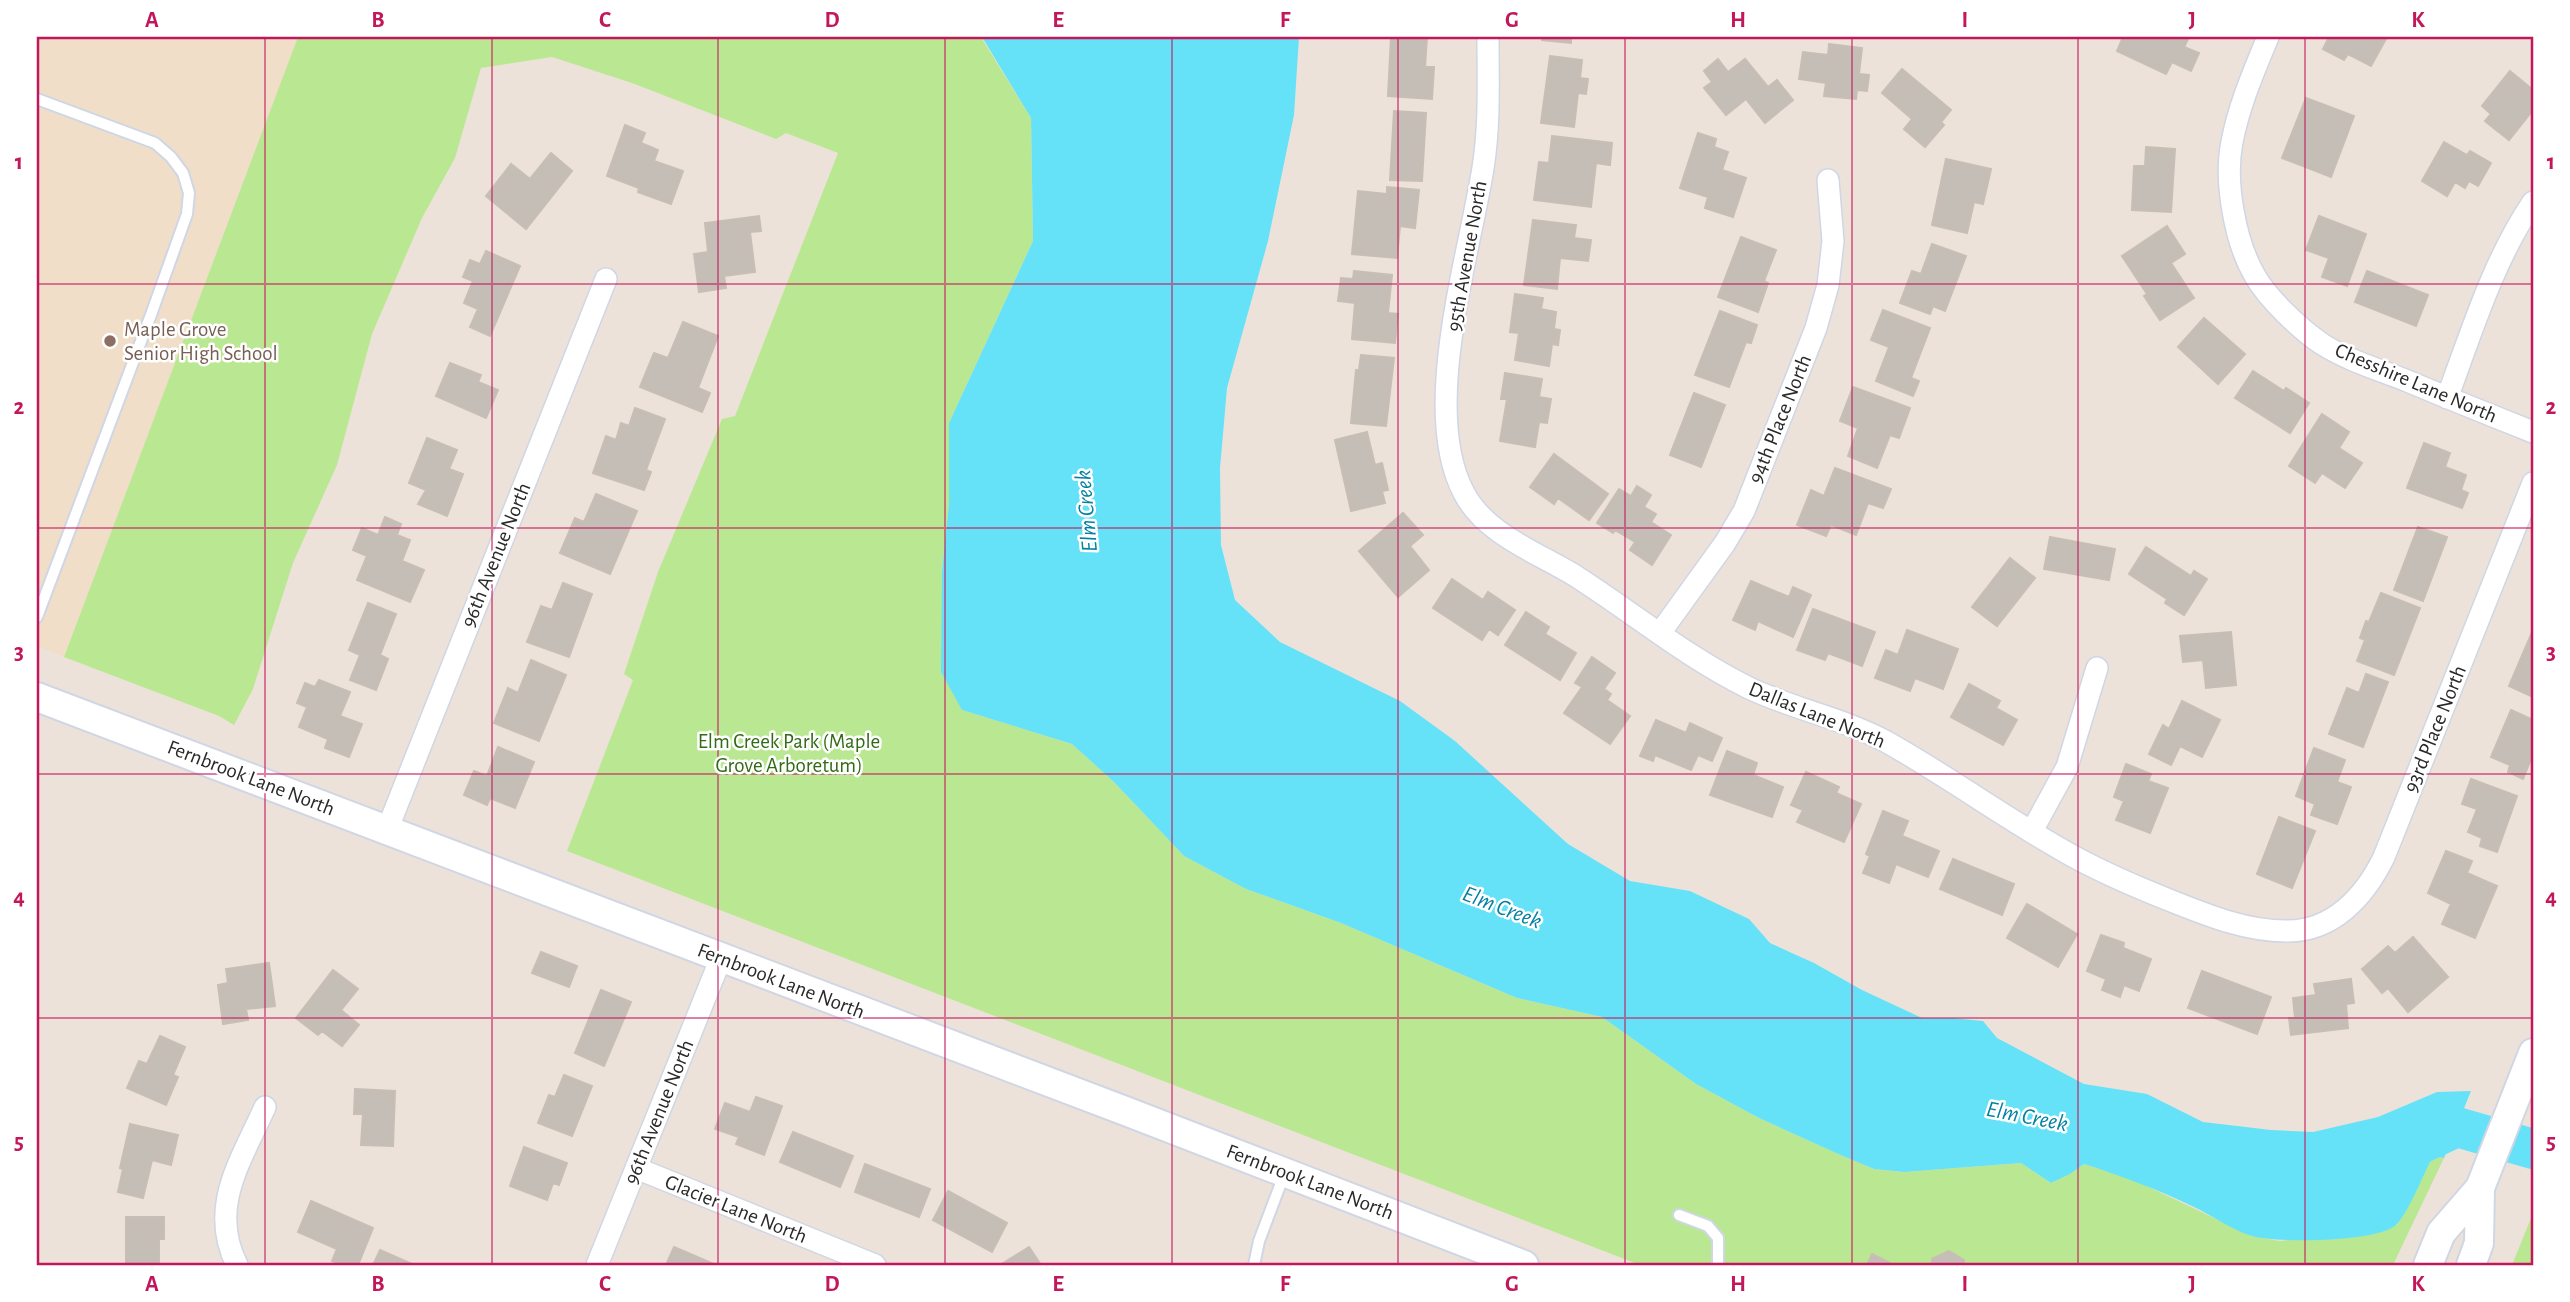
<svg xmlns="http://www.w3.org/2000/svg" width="2570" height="1302" font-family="'Alegreya Sans',sans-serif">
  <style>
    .education { fill: #f0dec8 }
    .green { fill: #bae892 }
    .water { fill: #65e2f7 }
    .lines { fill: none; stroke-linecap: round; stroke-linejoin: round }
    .river { stroke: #65e2f7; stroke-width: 40 }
    .building { fill: #c4beb6; stroke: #c8beb4; stroke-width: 2 }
    .lane-casing { stroke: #cfd6e4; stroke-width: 14 }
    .street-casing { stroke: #cfd6e4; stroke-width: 24 }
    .secondary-casing { stroke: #cfd6e4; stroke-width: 32 }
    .lane { stroke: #fff; stroke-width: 10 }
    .street { stroke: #fff; stroke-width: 21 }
    .secondary { stroke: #fff; stroke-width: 28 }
    .grid { fill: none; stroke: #c2185b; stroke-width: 2; stroke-opacity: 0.55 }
    .education-dot { fill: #8d6e63; stroke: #fff; stroke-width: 2.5 }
    .labels { text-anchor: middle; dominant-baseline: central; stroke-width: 5; stroke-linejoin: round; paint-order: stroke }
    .street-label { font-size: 21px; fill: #292929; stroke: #fff }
    .education-label { font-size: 21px; fill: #785e54; stroke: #fff; text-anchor: start }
    .park-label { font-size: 21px; fill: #316b15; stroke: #fff }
    .water-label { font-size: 23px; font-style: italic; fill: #0480a3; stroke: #fff }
    .neatline { fill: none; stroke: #c2185b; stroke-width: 2.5 }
    .grid-label { font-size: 23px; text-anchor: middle; font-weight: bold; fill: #c2185b }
  </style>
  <rect width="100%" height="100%" fill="#ede2da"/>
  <!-- education -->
  <path class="education" d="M37,37H298L64,657L37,646Z"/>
  <!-- green -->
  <path class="green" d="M298,37H981L1031,118L1033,241L949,423V503L942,571L962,710L1072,744L1114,782L1184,856L1246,889L1341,923L1517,998L1602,1017L1696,1084L1759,1118L1836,1153L1874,1169L1904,1172L2021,1163L2051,1183L2070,1174L2084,1164L2130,1178L2252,1236L2280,1241L2397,1225L2433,1156L2444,1158L2393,1265H1640L567,851L633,680L624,674L658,572L722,419L735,416L838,153L786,133L776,139L632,83L552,57L481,68L455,158L422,218L372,334L337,465L293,563L253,689L234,725L219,716L64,657Z
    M2533,1213V1265H2512Z"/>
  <!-- water -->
  <path class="water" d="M982,37H1299L1294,115L1268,241L1227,388L1220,468L1221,545L1235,600L1280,642L1400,701L1455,741L1568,844L1630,881L1690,891L1749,919L1770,943L1814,963L1862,990L1922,1018H1953L1983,1021L1997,1038L2084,1084L2147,1094L2203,1122L2271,1130L2313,1132L2378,1117L2437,1092L2471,1091L2444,1158L2433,1156C2423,1175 2411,1207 2398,1223C2383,1243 2275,1243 2252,1236C2232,1230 2213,1216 2194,1207C2159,1190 2122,1176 2084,1164L2070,1174L2051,1183L2021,1163L1904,1172L1874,1169L1836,1153L1759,1118L1696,1084L1602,1017L1517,998L1341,923L1246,889L1184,856L1114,782L1072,744L962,710L941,672L942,571L949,503V423L1033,241L1031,118Z"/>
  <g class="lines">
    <!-- river -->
    <path class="river" d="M2407,1150L2457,1127L2533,1149"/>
  </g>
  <!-- building -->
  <path class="building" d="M1391,37H1427L1425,67H1434L1432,99L1388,96Z
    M1542,37H1571V43L1542,40Z
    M2123,37H2189L2184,47L2199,53L2191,71L2172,62L2166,74L2117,51Z
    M2329,37H2387L2371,66L2348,54L2344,60L2323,49Z
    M1829,44L1862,48L1859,74L1869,75L1867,91L1857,90L1856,99L1824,96L1826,83L1799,79L1803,52L1828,55Z
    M1550,56L1582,60L1580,78L1588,79L1586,94L1578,93L1574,127L1541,123Z
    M1718,59L1728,72L1745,59L1768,87L1777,80L1793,100L1765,123L1746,99L1726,115L1704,88L1712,82L1704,71Z
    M1902,69L1951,110L1941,122L1944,125L1925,147L1904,129L1912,119L1882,93Z
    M2510,71L2533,90V110L2509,140L2485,121L2491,114L2482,106Z
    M2306,98L2354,116L2331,177L2282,158Z
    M1394,111L1426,113L1422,181L1390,180Z
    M625,125L645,133L641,143L658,150L654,161L683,171L671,204L638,192L639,188L607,176Z
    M1698,133L1716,139L1714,147L1728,152L1722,170L1746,178L1733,217L1705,208L1708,197L1680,188Z
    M1552,136L1612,143L1610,165L1596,163L1591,207L1534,200L1539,162L1549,163Z
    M2444,142L2467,155L2470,151L2491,163L2478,186L2469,181L2465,188L2455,182L2447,196L2422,181Z
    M2146,147L2175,149L2171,212L2132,210L2134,166H2145Z
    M551,153L572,171L526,229L486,196L511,164L530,179Z
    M1946,159L1991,169L1983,204L1974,202L1967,233L1932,225Z
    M1387,187L1419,190L1415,228L1400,226L1397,258L1352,254L1358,191L1387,194Z
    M759,216L761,231L750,232L755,272L724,276L726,288L699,292L694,254L708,252L705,223Z
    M2319,216L2366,234L2347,286L2322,277L2329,258L2306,250Z
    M1533,220L1576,225L1574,238L1591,240L1588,261L1560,258L1557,289L1524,285Z
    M2167,226L2185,254L2171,263L2194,298L2160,320L2144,296L2147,294L2122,256Z
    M1741,237L1776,250L1764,281L1768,283L1758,312L1718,297Z
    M1932,244L1966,256L1945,311L1933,306L1930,314L1900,303L1912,271L1921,274Z
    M486,251L520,266L490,336L470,327L478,309L464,303L473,281L463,277L470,260L480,264Z
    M1354,271L1392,275L1388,313L1398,314L1395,343L1352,339L1355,303L1338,301L1341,278L1353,279Z
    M2367,271L2428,295L2416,326L2355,302Z
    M1515,294L1543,298L1541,309L1556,312L1554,329L1560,330L1558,345L1552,344L1549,366L1515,360L1519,333L1510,332Z
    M1883,310L1930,328L1911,378L1919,381L1913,396L1876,381L1889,347L1871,340Z
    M1720,311L1757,325L1751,343L1746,342L1729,387L1695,375Z
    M2204,318L2245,354L2218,384L2178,347Z
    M683,322L718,336L698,388L710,393L702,412L640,387L654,353L668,358Z
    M1361,355L1394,358L1386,426L1351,423L1356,370H1359Z
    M450,363L481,375L478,382L498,390L486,418L436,396Z
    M2253,371L2284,391L2286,388L2309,403L2290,433L2235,398Z
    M1505,373L1542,379L1539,397L1551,399L1547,423L1539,422L1535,447L1500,441L1507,399H1501Z
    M1853,387L1910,408L1899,438L1890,435L1877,468L1848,456L1858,428L1840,421Z
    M1694,393L1725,405L1701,467L1670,455Z
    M635,408L665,419L646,470L651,472L644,490L593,473L606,436L616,440L621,423L629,426Z
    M2322,414L2349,432L2339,448L2362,463L2345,488L2322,473L2315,483L2289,466Z
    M1367,432L1375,465L1382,463L1388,490L1382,491L1385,503L1351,511L1335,440Z
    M427,438L457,450L449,469L463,474L447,516L418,504L426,490L409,483Z
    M2424,443L2450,453L2445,467L2466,475L2461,490L2468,493L2462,508L2407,488Z
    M1554,454L1608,494L1589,520L1558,498L1554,504L1530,487Z
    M1835,468L1891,489L1883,508L1868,503L1856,535L1831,525L1826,536L1797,525L1811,490L1824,496Z
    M1637,486L1651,495L1644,507L1656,514L1651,522L1671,535L1652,565L1630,550L1635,542L1615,530L1613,533L1597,523L1619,489L1631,496Z
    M596,494L637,511L610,574L560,553L575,518L584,522Z
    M1403,513L1423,535L1410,546L1429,570L1398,597L1359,551Z
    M385,517L401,524L397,535L410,540L402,561L424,570L410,602L357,580L367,556L353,550L362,528L378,535Z
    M2418,527L2447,537L2423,601L2394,590Z
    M2050,537L2115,549L2109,580L2044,569Z
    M2146,547L2191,576L2194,571L2207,579L2184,615L2165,603L2167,599L2129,574Z
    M2010,558L2035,578L1997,626L1972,607Z
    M1452,579L1483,600L1488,592L1515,610L1498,635L1489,629L1482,640L1433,608Z
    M1751,581L1789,597L1793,587L1811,595L1793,637L1758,621L1755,630L1733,620Z
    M563,583L592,594L569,657L527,642L541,606L552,610Z
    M2381,593L2420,608L2394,675L2357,661L2365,640L2360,638L2366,621L2369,622Z
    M368,603L396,614L380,655L388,659L376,690L350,680L360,655L349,650Z
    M1813,609L1875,632L1862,666L1828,653L1825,660L1797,650Z
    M1526,612L1549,627L1545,634L1576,653L1560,680L1505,645Z
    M1907,630L1958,649L1943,689L1915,678L1910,691L1875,678L1886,650L1898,655Z
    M2533,630V697L2509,686Z
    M2231,632L2236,685L2206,688L2203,660L2183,662L2180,636Z
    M1592,657L1615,673L1604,689L1611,694L1607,700L1630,716L1610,744L1564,713L1582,687L1575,683Z
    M531,660L566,675L539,741L494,723L508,688L518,693Z
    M2366,674L2388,682L2363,747L2329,734L2347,688L2359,693Z
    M319,680L350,692L340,716L362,724L349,757L325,748L328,739L299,727L307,707L297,703L305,683L315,687Z
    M1969,684L2000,701L1996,708L2017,720L2003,745L1951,717Z
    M2182,701L2220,720L2202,757L2180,746L2171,765L2149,754L2163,725L2169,729Z
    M2511,710L2533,720V754L2523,779L2508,772L2510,765L2491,757Z
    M1656,720L1686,733L1690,723L1722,738L1712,761L1698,755L1691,770L1655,755L1653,761L1640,756Z
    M498,747L534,762L515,808L490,798L487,805L464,795L474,771L487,776Z
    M2314,748L2345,760L2337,782L2351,787L2337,824L2311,815L2315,804L2296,796Z
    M1727,751L1757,763L1753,775L1783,787L1772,817L1710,795Z
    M2126,764L2151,774L2148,781L2168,788L2150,833L2116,820L2124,801L2114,797Z
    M1806,772L1839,787L1836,793L1861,804L1844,842L1797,822L1803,810L1791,805Z
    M2471,779L2517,796L2497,852L2480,846L2482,838L2468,832L2477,809L2462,804Z
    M1883,811L1908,821L1902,836L1939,851L1928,877L1896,864L1889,883L1863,873L1870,856L1866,854Z
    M2279,817L2315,831L2292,888L2257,874Z
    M2446,851L2472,861L2467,873L2497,886L2475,938L2442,924L2451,904L2428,893Z
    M1953,859L2014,884L2002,915L1940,889Z
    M2027,904L2077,934L2058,967L2007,938Z
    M2101,935L2124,943L2123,948L2151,959L2139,991L2124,985L2120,997L2102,990L2106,979L2087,971Z
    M2413,937L2448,977L2408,1012L2388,988L2382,993L2362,969L2388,946L2395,953Z
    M541,952L577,966L569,987L532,973Z
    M269,963L275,1006L246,1009L248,1020L223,1024L218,985L228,983L226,969Z
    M333,970L358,989L341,1010L359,1025L342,1046L322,1031L318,1035L296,1018Z
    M2202,971L2271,997L2257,1034L2188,1008Z
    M2351,979L2354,1003L2346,1004L2348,1028L2291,1035L2289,1018H2295L2293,998L2316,995L2314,984Z
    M601,990L631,1002L604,1066L575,1053Z
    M160,1036L185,1047L173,1075L178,1077L166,1105L127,1088L139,1061L147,1064Z
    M564,1075L592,1086L572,1136L538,1123L549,1095L555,1097Z
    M355,1089L395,1091L393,1146L361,1145L363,1114H354Z
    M756,1097L782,1106L764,1155L736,1144L739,1137L715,1129L725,1103L750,1112Z
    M130,1124L178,1135L171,1165L152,1160L143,1198L118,1192L123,1169L120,1168Z
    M793,1132L853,1156L840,1187L780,1162Z
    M524,1147L567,1163L559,1185L553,1183L547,1200L510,1186Z
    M865,1164L930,1189L919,1217L855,1192Z
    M948,1191L1007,1223L992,1252L933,1220Z
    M311,1201L373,1228L358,1265H341L332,1261L337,1249L298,1232Z
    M126,1217H164V1239H159V1265H126Z
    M674,1247L716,1265H666Z
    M1029,1247L1041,1265H1000Z
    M380,1250L414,1265H373Z
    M1949,1251L1964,1260V1265H1932V1259Z
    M1872,1254L1890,1263L1889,1265H1867Z"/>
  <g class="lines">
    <!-- lane casing -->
    <g class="lane-casing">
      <path id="lane" d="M37,99L155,143L171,157L183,173L189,193L187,214L152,312L37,617
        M1679,1215L1708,1226L1718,1238V1265
        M1254,1265L1259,1241L1284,1175"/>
    </g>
    <!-- street casing -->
    <g class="street-casing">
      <path id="street" d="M1488,37C1488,80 1490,125 1483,168C1469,257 1420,411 1464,493C1485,534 1536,552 1574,575C1632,612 1686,657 1749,688C1793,709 1842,718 1885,741C1946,775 2002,816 2062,850C2098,871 2136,887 2174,902C2209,916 2247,931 2286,931C2333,932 2365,896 2384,857L2533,483
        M2268,37C2254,71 2239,105 2232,142C2224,181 2235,242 2255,276C2268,299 2300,329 2322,344C2347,360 2377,369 2405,380C2448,398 2490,415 2533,432
        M2447,398C2472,331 2493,261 2533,202
        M1660,633L1725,543L1744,511L1816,328L1828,285L1833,241L1828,180
        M387,830L606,279
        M2032,831L2067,767L2097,668
        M636,1168L875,1265
        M237,1265C208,1207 241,1161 265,1107
        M597,1265L721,958"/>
    </g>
    <!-- secondary casing -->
    <g class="secondary-casing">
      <path id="secondary" d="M37,697L1128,1112L1524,1265
        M2428,1265L2441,1233L2480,1188L2533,1053
        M2471,1265L2479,1243L2480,1188"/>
    </g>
    <!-- lane -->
    <use href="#lane" class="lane"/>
    <!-- street -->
    <use href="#street" class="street"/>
    <!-- secondary -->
    <use href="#secondary" class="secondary"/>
  </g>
  <!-- grid -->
  <path class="grid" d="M265,37V1265M492,37V1265M718,37V1265M945,37V1265M1172,37V1265M1398,37V1265M1625,37V1265M1852,37V1265M2078,37V1265M2305,37V1265M37,284H2533M37,528H2533M37,774H2533M37,1018H2533"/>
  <!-- markers -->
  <circle class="education-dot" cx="110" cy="341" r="7"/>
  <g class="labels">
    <!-- street labels -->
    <g class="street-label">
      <text transform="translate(1467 256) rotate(-80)">95th Avenue North</text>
      <text transform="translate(2416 383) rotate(23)">Chesshire Lane North</text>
      <text transform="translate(1780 419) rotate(-68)">94th Place North</text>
      <text transform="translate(496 555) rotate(-68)">96th Avenue North</text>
      <text transform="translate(1817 715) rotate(22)">Dallas Lane North</text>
      <text transform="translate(2435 729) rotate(-68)">93rd Place North</text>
      <text transform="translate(251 778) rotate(21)">Fernbrook Lane North</text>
      <text transform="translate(781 981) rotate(21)">Fernbrook Lane North</text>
      <text transform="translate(659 1112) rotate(-68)">96th Avenue North</text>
      <text transform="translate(1310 1182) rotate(21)">Fernbrook Lane North</text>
      <text transform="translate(736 1209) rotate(22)">Glacier Lane North</text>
    </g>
    <!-- education labels -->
    <g class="education-label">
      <text x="124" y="329">Maple Grove<tspan x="124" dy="24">Senior High School</tspan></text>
    </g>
    <!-- park labels -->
    <g class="park-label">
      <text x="789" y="741">Elm Creek Park (Maple<tspan x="789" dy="24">Grove Arboretum)</tspan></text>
    </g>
    <!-- water labels -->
    <g class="water-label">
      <text transform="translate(1087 511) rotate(-95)">Elm Creek</text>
      <text transform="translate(1502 908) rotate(21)">Elm Creek</text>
      <text transform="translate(2027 1117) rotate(11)">Elm Creek</text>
    </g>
  </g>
  <!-- border -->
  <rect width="2570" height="1302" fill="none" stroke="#ffffff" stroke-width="77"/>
  <rect x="38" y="38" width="2494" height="1226" class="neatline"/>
  <g class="grid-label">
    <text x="152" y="27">A</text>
    <text x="378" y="27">B</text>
    <text x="605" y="27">C</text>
    <text x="832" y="27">D</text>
    <text x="1058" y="27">E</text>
    <text x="1285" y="27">F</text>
    <text x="1512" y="27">G</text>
    <text x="1738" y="27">H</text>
    <text x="1965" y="27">I</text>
    <text x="2192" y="27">J</text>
    <text x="2418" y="27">K</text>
    <text x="19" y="169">1</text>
    <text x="2551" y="169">1</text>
    <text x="19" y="414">2</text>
    <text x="2551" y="414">2</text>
    <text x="19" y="659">3</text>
    <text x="2551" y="659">3</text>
    <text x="19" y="904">4</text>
    <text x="2551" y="904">4</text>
    <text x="19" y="1149">5</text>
    <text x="2551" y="1149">5</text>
    <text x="152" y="1291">A</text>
    <text x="378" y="1291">B</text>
    <text x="605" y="1291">C</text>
    <text x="832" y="1291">D</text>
    <text x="1058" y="1291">E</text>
    <text x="1285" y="1291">F</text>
    <text x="1512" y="1291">G</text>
    <text x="1738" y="1291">H</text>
    <text x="1965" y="1291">I</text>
    <text x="2192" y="1291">J</text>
    <text x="2418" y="1291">K</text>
  </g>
</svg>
